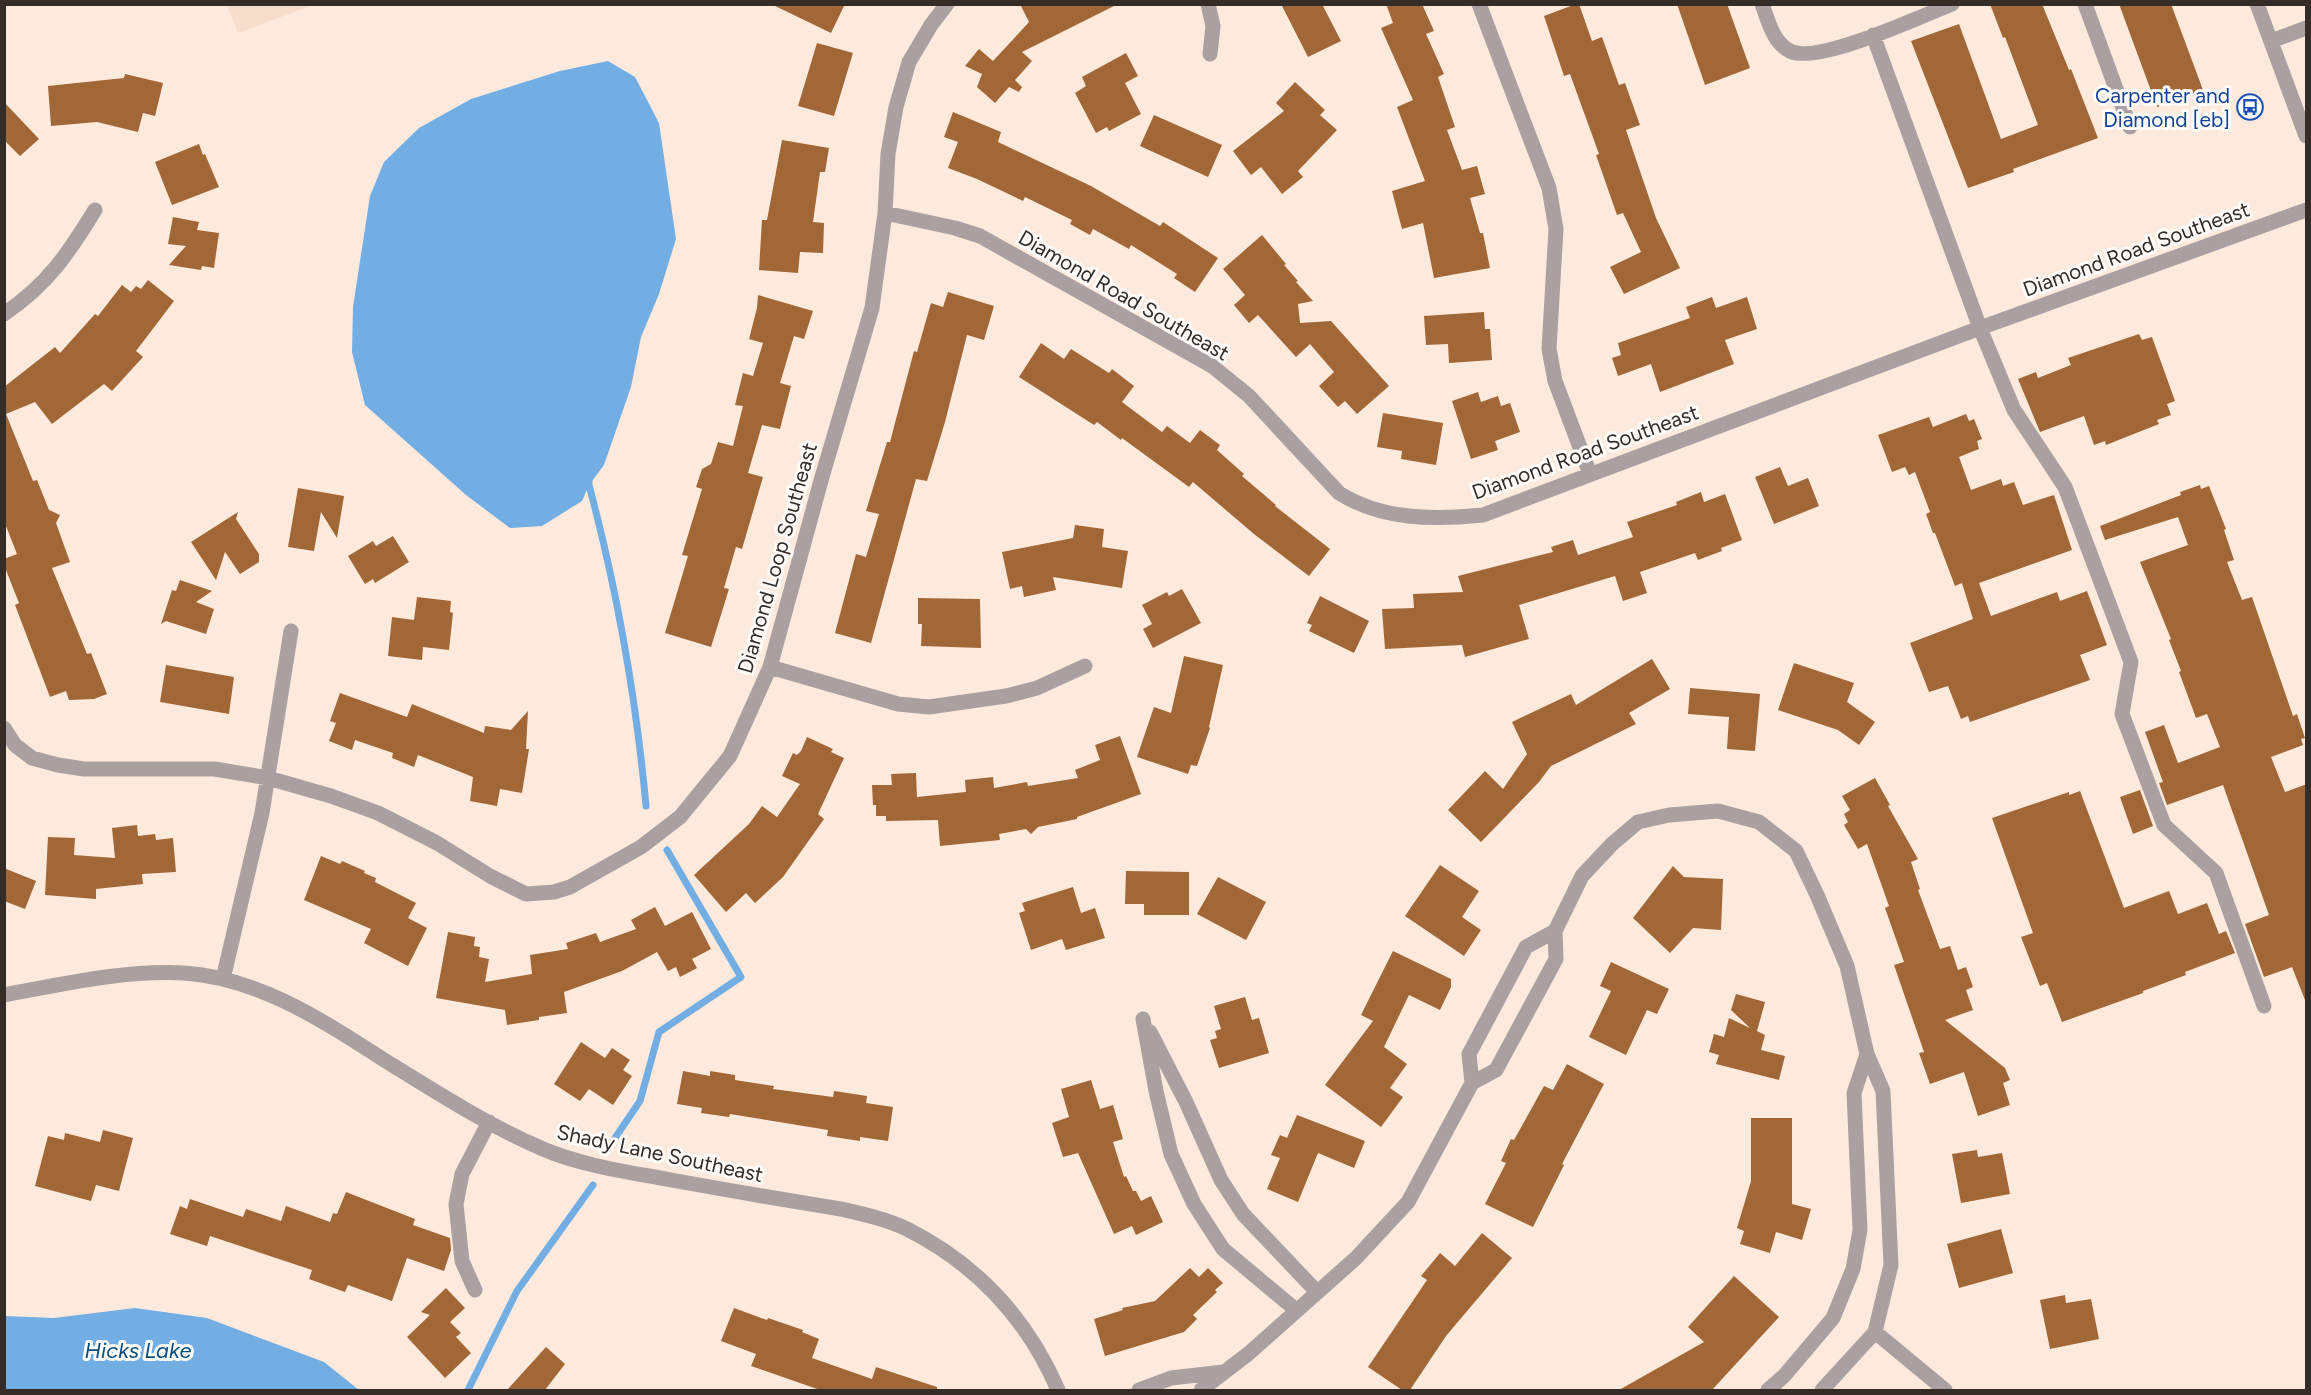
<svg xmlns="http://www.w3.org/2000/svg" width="2311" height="1395" font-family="Figtree,sans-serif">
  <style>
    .built { fill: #f7ddcc }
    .water { fill: #72ade3 }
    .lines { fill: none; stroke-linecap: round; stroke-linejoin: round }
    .stream { stroke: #72ade3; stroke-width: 7 }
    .building { fill: #a26736 }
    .minor { stroke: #aba0a1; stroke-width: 15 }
    .labels { text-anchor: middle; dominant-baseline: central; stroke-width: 6; stroke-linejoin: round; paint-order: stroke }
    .transit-label { font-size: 21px; fill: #164399; stroke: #fefbf8; text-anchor: end }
    .street-label { font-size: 21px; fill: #332c27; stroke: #fefbf8 }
    .water-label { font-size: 22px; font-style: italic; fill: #084f80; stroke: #fefbf8 }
  </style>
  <rect width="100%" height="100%" fill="#fdeadd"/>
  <!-- built -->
  <path class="built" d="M227,5V4L313,5L238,33Z"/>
  <!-- water -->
  <path class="water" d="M608,61L635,77L659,123L676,239L659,294L641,337L631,387L604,465L589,485L582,501L542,526L510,528L466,495L365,405L352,352L353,307L370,196L384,162L419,128L471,99L560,71Z
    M135,1308L207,1318L324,1362L359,1390H5V1316L54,1318Z"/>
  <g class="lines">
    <!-- stream -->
    <path class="stream" d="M589,477V485C617,590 636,697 646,806
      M609,1147L640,1101L659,1032L741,977L667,850
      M468,1390L517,1291L593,1185"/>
  </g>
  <!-- building -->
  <path class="building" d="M771,4H845L831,33Z
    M1020,4H1118L1022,52L1032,61L1015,80L1022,87L1019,92L1009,87L995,103L977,87L982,74L965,66L979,49L993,61L1007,46L1029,22Z
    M1281,4H1322L1341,41L1308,57Z
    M1386,4H1422L1434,31L1426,34L1444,74L1438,77L1455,127L1447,130L1462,170L1477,166L1485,194L1470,198L1480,233H1483L1490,268L1434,278L1423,223L1402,229L1392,191L1425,181L1397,107L1413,100L1381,28L1393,23Z
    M1576,4H1579L1592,41L1602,37L1619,85L1625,83L1640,125L1626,130L1656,218L1680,268L1624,294L1610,267L1641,252L1623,213L1617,215L1596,155L1599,154L1570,74L1564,76L1544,16Z
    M1677,4H1727L1750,68L1705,85Z
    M1990,4H2042L2069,70L2071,69L2098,138L2013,169L2014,172L1968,188L1911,41L1959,24L2001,139L2038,125L2005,37L2003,38Z
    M2119,4H2171L2203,90L2157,107Z
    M817,43L853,53L834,116L798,106Z
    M1126,53L1138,76L1125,83L1141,114L1109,131L1107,127L1096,133L1075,93L1086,86L1082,77Z
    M125,74L163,83L155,116L143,113L138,132L97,122L51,126L48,86L124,78Z
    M1295,82L1325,110L1320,115L1337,130L1298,171L1303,177L1282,194L1261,167L1251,175L1233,151L1284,111L1276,103Z
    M4,102L39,139L20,156L4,140Z
    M953,112L1001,132L998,142L1091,186L1160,226L1163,222L1218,258L1195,292L1174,278L1177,274L1131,245L1129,249L1093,229L1090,235L1070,224L1072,220L1025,197L1023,201L977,179L948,168L958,142L944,137Z
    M1154,115L1222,145L1208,177L1140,146Z
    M782,140L829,148L825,172H820L813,222L824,223L823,253L800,252L798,273L759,270L762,220H767Z
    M199,144L203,155L205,154L219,187L172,205L155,162Z
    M173,217L199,222L197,230L219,233L214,268L202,266L201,270L169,265L186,246L168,244Z
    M1262,235L1286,264L1284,265L1298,281L1296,282L1313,301L1298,304L1300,323L1331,321L1389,386L1357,414L1345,401L1338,407L1319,386L1334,372L1310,344L1296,357L1258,315L1249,323L1234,305L1245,295L1223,269Z
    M148,280L174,301L136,351L143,357L112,391L104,384L52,424L35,402L6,414L33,481L37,480L49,510L60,515L56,523L70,562L52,568L87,654L91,653L107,694L94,699L69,700L66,691L50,697L15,605L19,603L4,565V559L17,554L4,521V387L55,347L60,353L95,314L98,316L122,285L131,292L136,286L141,289Z
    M948,292L994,306L984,340L967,335L945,422L927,481L916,479L871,643L835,633L856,554L866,557L879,514L866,511L887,442H890L914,351L917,352L931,303L943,307Z
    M758,295L813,311L804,339L794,336L780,383L791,386L780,429L762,425L748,473L763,477L742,549L736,547L724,588L729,589L711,647L665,633L688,556L682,555L702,489L696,487L702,469L711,464L718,442L733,446L743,406L735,405L743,373L753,376L763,343L749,339L757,308Z
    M1712,297L1716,308L1747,297L1757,329L1725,340L1734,364L1660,392L1651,364L1618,376L1612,358L1621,355L1618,343L1690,318L1686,307Z
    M1484,312L1485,329H1490L1492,360L1449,363L1448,344L1426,345L1424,316Z
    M2139,334L2142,340L2152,337L2175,401L2167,404L2171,415L2157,420L2159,424L2106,445L2105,441L2094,445L2084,416L2040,432L2018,379L2036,372L2038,378L2071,365L2068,358Z
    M1041,343L1064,359L1071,349L1109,373L1112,369L1134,386L1122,402L1162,432L1167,426L1190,443L1200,430L1220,445L1217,450L1244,474L1242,476L1276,505L1275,506L1330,549L1309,576L1254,534L1193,482L1189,487L1122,438L1121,440L1097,422L1094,425L1019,377Z
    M1478,392L1481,402L1498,396L1501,406L1510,403L1520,432L1495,441L1498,450L1471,459L1452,401Z
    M1383,413L1443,423L1436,465L1401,459L1402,451L1377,447Z
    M1966,414L1969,421L1974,419L1982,439L1977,441L1979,449L1959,457L1971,490L2001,479L2003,486L2014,482L2023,505L2054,495L2072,550L1979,583L1991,616L2057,592L2060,601L2087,591L2107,645L2080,655L2090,680L1970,722L1968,716L1961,719L1948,686L1929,692L1910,643L1973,619L1962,583L1955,586L1935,533H1933L1926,514L1930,512L1915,472L1909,475L1905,467L1892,472L1878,435L1929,417L1933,427Z
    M1780,467L1788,486L1808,478L1819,506L1774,524L1755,477Z
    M2200,485L2201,489L2209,486L2226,529L2224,530L2234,560L2227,562L2242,600L2252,597L2293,716L2297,714L2305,738L2301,739L2303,745L2271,757L2285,792L2307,784V1000H2305L2292,967L2264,977L2245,924L2269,915L2223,785L2167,805L2159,783L2163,782L2145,732L2164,725L2178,763L2220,747L2207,714L2196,718L2179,672L2181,671L2169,640L2171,639L2140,562L2188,545L2178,517L2105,540L2100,526L2181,495L2180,492Z
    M298,488L344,496L337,538L321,512L314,551L288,547Z
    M1701,492L1704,502L1725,494L1742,540L1721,548L1722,551L1698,560L1695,553L1640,572L1647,593L1623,601L1615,576L1519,605L1529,639L1465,657L1462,645L1385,649L1382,609L1414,608L1413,594L1463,592L1458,576L1553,552L1551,547L1573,540L1578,555L1633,537L1627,522L1677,505L1676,502Z
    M238,512L236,519L259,554V562L240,574L225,552L216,580L191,542Z
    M1075,525L1104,529L1102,547L1128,551L1122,588L1053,577L1056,590L1024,597L1022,586L1010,589L1002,552L1073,538Z
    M393,536L409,562L375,583L373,579L365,584L348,556L373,541L376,546Z
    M180,580L212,591L196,602L214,609L206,634L166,621L161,624L172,590L176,591Z
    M1182,589L1201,623L1153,648L1143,629L1152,624L1142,605L1167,592L1169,596Z
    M1320,596L1369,621L1354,653L1309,631L1312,625L1307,623Z
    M417,597L451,601L450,612L453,613L449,650L423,647L422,660L388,656L392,617L414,620Z
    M918,598L980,599L981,648L921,646L922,624H918Z
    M1184,656L1223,665L1209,727L1210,728L1197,766L1191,765L1188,774L1137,757L1154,707L1171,713Z
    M1652,659L1670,689L1629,713L1636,724L1551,766L1539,782L1481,842L1448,810L1485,771L1503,789L1527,754L1512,722L1571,694L1576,705Z
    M1794,663L1854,683L1847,702L1875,722L1859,745L1838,730L1778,710Z
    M166,665L234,677L229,714L160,702Z
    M1690,688L1760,694L1755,751L1727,749L1729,717L1688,714Z
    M340,693L407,717L412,704L484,733L485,726L511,730L528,711L526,749H529L522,793L500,789L497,806L470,801L473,777L418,755L414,767L392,758L393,753L355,740L352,750L329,741L336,723L330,721Z
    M1120,736L1141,794L1077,817V819L1038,827L1031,834L1026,829L999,834L1000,840L940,846L938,820L886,821V816H876V805H873L872,785H892L891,774L916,773L917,797L966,792L965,780L993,777L994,788L1027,782L1028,786L1078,778L1075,770L1100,760L1095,745Z
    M807,737L833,749L831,752L844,758L818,814L824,819L783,877L755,903L746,893L726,912L694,875L749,824L762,806L777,817L800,784L782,776L793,753L797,755L801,751Z
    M1875,778L1890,805L1888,806L1918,859L1911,862L1920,889L1918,890L1940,949L1950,946L1958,970L1966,967L1973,987L1966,990L1973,1010L1945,1020L2005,1068L2010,1080L2003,1083L2010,1105L1978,1116L1964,1072L1930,1084L1919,1053L1924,1052L1894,965L1904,962L1885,908L1889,906L1867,844L1858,849L1844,825L1848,822L1844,814L1850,810L1842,796Z
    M2140,790L2153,826L2133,834L2120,797Z
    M2080,791L2124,908L2169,891L2178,914L2207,903L2219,934L2226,931L2235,953L2185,972L2186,975L2143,991V993L2062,1022L2047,983L2040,986L2021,937L2033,933L1992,818L2069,792V795Z
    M137,825L138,836L155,834L156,840L173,838L176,872L142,874L143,884L96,889V899L45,895L48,837L75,838L74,855L115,858L112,828Z
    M321,856L340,864L342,861L365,871L364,873L376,878L375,882L416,903L408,918L427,928L408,966L364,943L371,929L304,900Z
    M1440,865L1479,891L1462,917L1481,930L1464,956L1405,916Z
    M1673,866L1684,877L1723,879L1721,930L1693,928L1670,953L1633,918Z
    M4,868L36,881L25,909L4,901Z
    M1126,871L1189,872V915H1144V904H1125Z
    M1218,877L1266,902L1246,940L1197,914Z
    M1073,887L1081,913L1095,908L1105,938L1066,950L1062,939L1031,950L1019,913L1025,911L1022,903Z
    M655,907L665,926L692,912L711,949L692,959L697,968L680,977L676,967L668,971L657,952L622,971L564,992L567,1013L539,1017V1020L507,1025L505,1010L436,998L448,932L475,937L474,946L480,947L479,957L489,959L485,982L532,974L530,955L568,949L566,943L596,933L600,942L636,929L631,920Z
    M1393,951L1451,979V987L1440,1010L1409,995L1384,1047L1407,1064L1390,1088L1403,1097L1381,1127L1325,1085L1373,1021L1361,1015Z
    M1611,962L1669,989L1657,1014L1647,1010L1626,1055L1589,1037L1611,991L1600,986Z
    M1736,994L1765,1002L1757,1031L1765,1035L1761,1050L1785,1056L1779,1080L1716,1064L1719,1055L1709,1052L1714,1034L1724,1037L1729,1018L1750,1028L1731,1010Z
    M1245,997L1252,1020L1259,1018L1269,1053L1219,1068L1210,1040L1217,1038L1215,1031L1221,1029L1214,1006Z
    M581,1042L605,1058L612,1048L630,1060L623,1070L632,1076L613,1105L589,1089L580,1101L554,1084Z
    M1567,1064L1604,1084L1562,1164L1564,1165L1533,1227L1485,1204L1506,1163L1501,1161L1511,1139L1514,1140L1544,1086L1553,1090Z
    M683,1071L710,1076V1071L735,1075V1080L774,1086L773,1089L833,1097L834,1091L867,1096L866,1103L893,1107L888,1141L860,1137V1141L827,1136L828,1130L730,1114L729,1117L701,1113L702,1108L677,1104Z
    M1091,1080L1100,1109L1113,1105L1123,1139L1113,1142L1124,1177L1126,1176L1133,1191H1136L1141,1201L1151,1196L1163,1222L1136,1235L1132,1226L1114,1234L1078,1153L1063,1157L1052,1123L1069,1117L1061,1089Z
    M1297,1115L1365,1141L1354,1168L1318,1153L1298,1202L1267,1189L1280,1158L1271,1155L1280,1135L1287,1138Z
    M1751,1118H1792V1204L1811,1209L1802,1240L1776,1232L1770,1253L1740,1244L1744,1231L1737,1228L1751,1181Z
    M103,1130L133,1138L119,1191L96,1185L91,1201L35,1186L48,1136L64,1140L65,1133L100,1142Z
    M1977,1150L1978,1157L2002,1153L2010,1194L1961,1203L1952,1154Z
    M346,1192L415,1219L413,1225L450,1238L451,1250L444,1271L407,1258L392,1301L348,1285L345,1292L309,1279L312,1270L210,1236L207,1246L170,1234L180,1206L187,1209L190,1199L243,1217L246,1209L281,1221L286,1206L330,1222L333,1213L337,1214Z
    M2001,1229L2013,1273L1959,1288L1947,1244Z
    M1482,1233L1512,1258L1446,1336L1410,1390H1402L1368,1367L1427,1280L1421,1276L1440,1253L1455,1266Z
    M1190,1268L1199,1277L1208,1268L1223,1283L1215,1290L1217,1292L1193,1315L1197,1319L1184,1332L1105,1356L1094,1319L1123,1310L1122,1308L1155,1301Z
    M1734,1276L1779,1317L1712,1390H1619L1704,1342L1688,1327Z
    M446,1288L465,1308L450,1322L461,1333L456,1337L471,1353L445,1378L407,1337L430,1315L421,1312Z
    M2065,1295L2066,1303L2091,1299L2099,1339L2050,1349L2040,1300Z
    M734,1308L767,1320L768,1318L803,1330L802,1332L819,1339L812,1358L872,1379L876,1367L937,1387V1390H820L751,1366L756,1354L721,1341Z
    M546,1347L565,1364L545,1390H507Z"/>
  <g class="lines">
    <!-- minor -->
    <path class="minor" d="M1208,4L1213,26L1210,54
      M1479,4L1549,188L1556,229L1549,349L1555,381L1590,474
      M1762,4C1768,20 1773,43 1790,51C1817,65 1921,16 1952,4
      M2085,4L2130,127
      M2257,4L2306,136
      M1873,35L1980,328L2014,410L2065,487L2131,662L2122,714L2164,825L2216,873L2264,1006
      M2271,41L2306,28
      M885,213L955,228L980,236L1212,366L1249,396L1339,493C1382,520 1433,520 1483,515L1980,328L2306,210
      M4,314C48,284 68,254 95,210
      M770,667L898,704L929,707L1006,696L1037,688L1085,666
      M4,728L15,745L32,758L58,765L84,769H215L268,778L331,796L378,813L437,843L490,876L526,894L554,892L570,887L641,847L680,817L730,756L770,667L822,477L872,308L885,213L888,154L896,107L909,62L931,25L947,4
      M223,979L262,813L291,631
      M4,995C64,984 123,970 184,973C261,978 326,1023 389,1063C439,1094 489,1126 543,1149C583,1166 629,1172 671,1180C727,1190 784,1200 841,1209C863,1214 886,1219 907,1229C978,1265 1027,1318 1058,1390
      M1143,1019L1156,1091L1171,1154L1194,1204L1223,1249L1296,1310
      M1150,1032L1186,1102L1221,1180L1243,1214L1317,1292
      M1472,1083L1469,1054L1526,947L1555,931
      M475,1290L462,1261L456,1204L462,1174L489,1122
      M1875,1332L1945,1390
      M1139,1390L1171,1378L1223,1372
      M1201,1390L1248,1354L1356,1258L1408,1202L1472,1083L1496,1070L1556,959L1555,931L1582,876L1612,844L1638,822L1669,815L1718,811L1759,822L1796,851L1817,895L1847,966L1867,1054L1883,1091L1891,1265L1875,1332L1822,1390
      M1768,1390L1784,1376L1833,1318L1853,1269L1860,1230L1854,1093L1867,1054"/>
  </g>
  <!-- icons -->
  <defs>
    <g id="bus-ring" transform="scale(1.35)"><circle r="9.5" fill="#fefbf8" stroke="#1a4fb4" stroke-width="1.5"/><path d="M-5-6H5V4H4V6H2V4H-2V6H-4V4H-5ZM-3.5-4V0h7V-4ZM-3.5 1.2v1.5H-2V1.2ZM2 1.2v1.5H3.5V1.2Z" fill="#1a4fb4"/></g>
  </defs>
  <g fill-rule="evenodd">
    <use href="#bus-ring" x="2250" y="107"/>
  </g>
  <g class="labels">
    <!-- transit labels -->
    <g class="transit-label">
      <text x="2230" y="95">Carpenter and<tspan x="2230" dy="24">Diamond [eb]</tspan></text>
    </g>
    <!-- street labels -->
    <g class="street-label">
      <text transform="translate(2136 249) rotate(-20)">Diamond Road Southeast</text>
      <text transform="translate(1124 295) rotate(30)">Diamond Road Southeast</text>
      <text transform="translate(1585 452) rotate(-20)">Diamond Road Southeast</text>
      <text transform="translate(777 558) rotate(-74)">Diamond Loop Southeast</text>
      <text transform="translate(660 1153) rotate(12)">Shady Lane Southeast</text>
    </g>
    <!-- water labels -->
    <g class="water-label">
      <text x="138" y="1350">Hicks Lake</text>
    </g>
  </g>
  <!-- border -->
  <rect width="2311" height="1395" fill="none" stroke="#332c27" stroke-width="12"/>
</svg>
